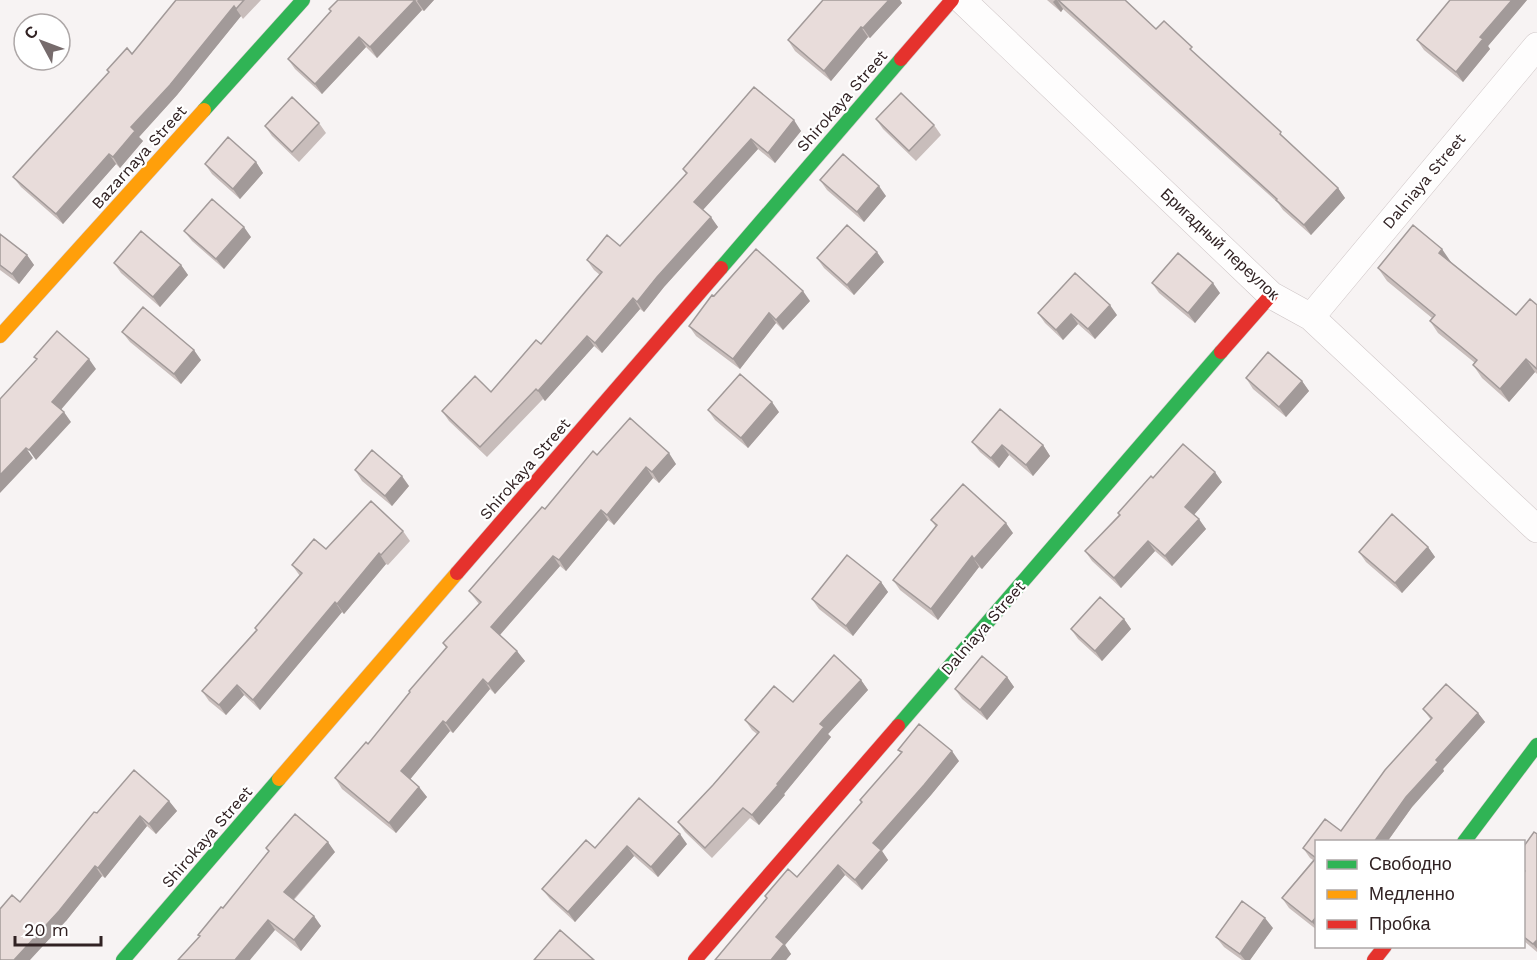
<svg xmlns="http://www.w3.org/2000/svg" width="1537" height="960" font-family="'Work Sans',sans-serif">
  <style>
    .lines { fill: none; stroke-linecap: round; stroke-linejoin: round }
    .street-casing { stroke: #cfc6c7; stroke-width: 28 }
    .fast-casing { stroke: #cfc6c7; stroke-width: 15 }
    .slow-casing { stroke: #cfc6c7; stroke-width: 15 }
    .jam-casing { stroke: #cfc6c7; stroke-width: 15 }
    .street { stroke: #fefdfd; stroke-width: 27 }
    .fast { stroke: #30b455; stroke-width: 14 }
    .slow { stroke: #ff9f0a; stroke-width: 14 }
    .jam { stroke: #e5322d; stroke-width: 14 }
    .wall { fill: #c8bdbb }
    .shaded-wall { fill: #a29a99 }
    .building { fill: #e8dcda; stroke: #a29a99; stroke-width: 1.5 }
    .labels { text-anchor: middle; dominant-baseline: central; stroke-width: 4.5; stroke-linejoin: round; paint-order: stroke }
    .street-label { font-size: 16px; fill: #312223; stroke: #fff }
  </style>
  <rect width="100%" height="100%" fill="#f7f3f3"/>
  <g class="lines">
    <!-- street casing -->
    <g class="street-casing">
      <path id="street" d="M962,0L1271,295L1311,317L1537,529
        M1311,317L1537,46"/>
    </g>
    <!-- fast casing -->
    <g class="fast-casing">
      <path id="fast" d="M204,110L303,0
        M721,268L901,59
        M898,726L1221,352
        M1464,842L1537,745
        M123,960L279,779"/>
    </g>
    <!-- slow casing -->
    <g class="slow-casing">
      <path id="slow" d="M0,336L204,110
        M279,779L457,573"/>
    </g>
    <!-- jam casing -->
    <g class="jam-casing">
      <path id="jam" d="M901,59L952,0
        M1221,352L1271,295
        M457,573L721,268
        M695,960L898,726
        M1374,960L1385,946"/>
    </g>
    <!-- street -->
    <use href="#street" class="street"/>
    <!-- fast -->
    <use href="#fast" class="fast"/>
    <!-- slow -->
    <use href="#slow" class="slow"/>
    <!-- jam -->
    <use href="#jam" class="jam"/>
  </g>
  <!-- wall -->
  <path class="wall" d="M176,0H261L243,19L241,16L177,95L139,137L143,141L120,168L116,164L63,224L21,187L13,177L132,54Z
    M338,0H434L424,11L422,10L377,58L366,47L322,94L295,69L288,59L331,12L329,9Z
    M823,0H900L902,3L870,38L868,37L831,81L795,51L788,40Z
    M1047,0H1125L1156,29L1199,57L1287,141L1338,188L1345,198L1311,235L1283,210L1278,203L1063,9L1061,12Z
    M1450,0H1527L1488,46L1490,49L1463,82L1424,50L1417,40Z
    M754,87L801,131L775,163L758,149L703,210L718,227L664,287L644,312L640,309L602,353L594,346L545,401L543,399L487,457L449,421L442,411L491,392L541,344L600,275L594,270L587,260L620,246L686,174L683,169Z
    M876,119L934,125L941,135L916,161L883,129Z
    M319,123L326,133L299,162L272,136L265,126Z
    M256,162L263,173L240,199L212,174L205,164Z
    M820,180L886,196L864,222L827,190Z
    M184,231L251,237L224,269L192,241Z
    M0,234L27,255L34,265L19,284L0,270Z
    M817,258L884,262L854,295L824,268Z
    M1451,262L1516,315L1537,305V374L1535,372L1509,402L1482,378L1473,365L1475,363L1438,333L1430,321L1432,318L1387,281L1378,268Z
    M114,263L181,265L188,275L160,307L121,273Z
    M1152,283L1220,293L1195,323L1159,293Z
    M810,301L783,330L776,323L740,369L696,336L689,326Z
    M1038,313L1117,315L1095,339L1078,324L1063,340L1045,323Z
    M122,332L201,360L181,384L130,342Z
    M1246,378L1302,381L1309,391L1286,417L1253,389Z
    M708,410L779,412L748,448L715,420Z
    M972,442L1043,445L1050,456L1033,476L1009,455L999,468L980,452Z
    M597,455L676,464L659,483L653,478L614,525L608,520L566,571L560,566L500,635L525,661L495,694L490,689L453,733L450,731L410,779L419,787L427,797L396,833L342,789L335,778L368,744L446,648L443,643L479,604L469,591Z
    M355,470L409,486L392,506L362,481Z
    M1153,478L1222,482L1194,515L1206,529L1172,566L1155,551L1121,588L1092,561L1085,551Z
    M931,520L1013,533L982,569L979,567L938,620L900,590L893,580L936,527Z
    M403,531L410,541L388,565L386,564L344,614L342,612L260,710L244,695L226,715L209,701L202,691L256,630L255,628L300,576L292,565L326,549Z
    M1428,547L1435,557L1402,593L1366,562L1359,552Z
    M881,582L888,592L853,636L819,609L812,599Z
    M1124,619L1131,629L1102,661L1078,639L1071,629Z
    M1007,677L1014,687L987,720L962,699L955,689Z
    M861,680L868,690L828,734L831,737L784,794L785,795L759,825L750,818L712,858L685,832L678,822L713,785L757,734L752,730L745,720L793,702Z
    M1446,684L1478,713L1485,722L1443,769L1444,771L1412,807L1387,842H1317V930L1289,908L1282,898L1313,860L1310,858L1303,848L1325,819L1341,831L1385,770L1431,720L1423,709Z
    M898,750L959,761L931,795L882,851L888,860L862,890L845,875L785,945L791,954L786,960H715L767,899L765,896L797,877L861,803L860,800L901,753Z
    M169,801L177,811L156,834L147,826L105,878L102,876L66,921L20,902L97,813Z
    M1537,834V952L1524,941V846Z
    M687,844L658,877L634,856L575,922L550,899L542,889L595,848Z
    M266,848L335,852L294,900L321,926L301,951L275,930L200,937L198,935L223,908L269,852Z
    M1273,928L1250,960H1242L1224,947L1216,937Z"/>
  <!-- shaded-wall -->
  <path class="shaded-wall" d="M415,0L422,10L377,58L370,47Z
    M418,0H434L424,11L417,1Z
    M889,0H900L902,3L870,38L863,28Z
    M1055,0H1057L1063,9L1061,12L1053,2Z
    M1512,0H1527L1488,46L1490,49L1463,82L1456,72L1480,37Z
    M234,6L241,16L177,95L139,137L143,141L120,168L113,157L131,127Z
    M861,27L868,37L831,81L824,71Z
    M359,37L366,47L322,94L315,84Z
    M794,120L801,131L775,163L768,153Z
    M751,139L758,149L701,212L694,202Z
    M109,154L116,164L63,224L56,214Z
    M256,162L263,173L240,199L233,189Z
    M879,186L886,196L864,222L857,212Z
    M1338,188L1345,198L1311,235L1304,225Z
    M711,217L718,227L664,287L644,312L637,302L657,277Z
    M244,227L251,237L224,269L216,259Z
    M1442,249L1451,262L1448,265L1439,253Z
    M877,252L884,262L854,295L847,285Z
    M27,255L34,265L19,284L12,274Z
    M181,265L188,275L160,307L153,297Z
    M1213,283L1220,293L1195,323L1188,313Z
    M803,291L810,301L783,330L776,320Z
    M633,298L640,309L602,353L595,343Z
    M1110,305L1117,315L1095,339L1088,329Z
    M769,313L776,323L740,369L733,359Z
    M1071,314L1078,324L1063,340L1056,330Z
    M587,336L594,346L545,401L538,391Z
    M194,350L201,360L181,384L174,374Z
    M89,359L96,369L59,412L52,402Z
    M1526,359L1535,372L1509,402L1500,389Z
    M1302,381L1309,391L1286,417L1279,407Z
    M772,402L779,412L748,448L741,438Z
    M64,412L71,422L36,460L29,450Z
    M1002,445L1009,455L999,468L991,458Z
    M1043,445L1050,456L1033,476L1026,465Z
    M26,448L33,458L0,493V475Z
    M669,453L676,464L659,483L652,472Z
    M646,467L653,478L614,525L607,515Z
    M1215,472L1222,482L1192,517L1185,507Z
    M402,476L409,486L392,506L385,496Z
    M601,510L608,520L566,571L559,560Z
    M1199,519L1206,529L1172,566L1165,556Z
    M1006,523L1013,533L982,569L974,559Z
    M1148,541L1155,551L1121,588L1114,578Z
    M1428,547L1435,557L1402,593L1395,583Z
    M379,553L386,564L344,614L337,604Z
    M553,556L560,566L498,637L491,627Z
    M972,556L979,567L938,620L931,609Z
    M881,582L888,592L853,636L846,626Z
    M335,602L342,612L260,710L253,700Z
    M1124,619L1131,629L1102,661L1095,651Z
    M517,651L525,661L495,694L488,684Z
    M1007,677L1014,687L987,720L980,710Z
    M483,679L490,689L453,733L446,723Z
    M861,680L868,690L828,734L831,737L784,794L785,795L759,825L752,815L777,784L820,724Z
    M237,685L244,695L226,715L219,705Z
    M1478,713L1485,722L1443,769L1444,771L1412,807L1387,842H1374L1406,797L1436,760Z
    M443,721L450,731L408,782L401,771Z
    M952,751L959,761L931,795L882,851L888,860L862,890L855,880L873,843Z
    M419,787L427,797L396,833L389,823Z
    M169,801L177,811L156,834L149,824Z
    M140,816L147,826L105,878L98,868Z
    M680,834L687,844L658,877L651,867Z
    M328,842L335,852L291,902L284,892Z
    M627,846L634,856L575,922L568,912Z
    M838,865L845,875L785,945L791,954L786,960H771L776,937Z
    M95,866L102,876L66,921L30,960H14Z
    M314,916L321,926L301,951L294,940Z
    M1317,916V928L1312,922Z
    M1265,918L1273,928L1250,960H1245L1240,954Z
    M268,920L275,930L250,960H235Z
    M1537,940V949L1533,944Z"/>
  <!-- building -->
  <path class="building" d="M176,0H244L236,9L234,6L170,85L131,127L135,131L113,157L109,154L56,214L13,177L109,72L107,70L127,48L132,54Z
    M338,0H415L370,47L359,37L315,84L288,59L331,11L329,9Z
    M823,0H889L863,28L861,27L824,71L788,40Z
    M1058,0H1125L1156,29L1164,21L1192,47L1190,49L1281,132L1280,134L1338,188L1304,225L1276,200L1277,199Z
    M1450,0H1512L1480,37L1483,39L1456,72L1417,40Z
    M754,87L794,120L768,153L751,139L694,202L711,217L657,277L637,302L633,298L595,343L587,336L538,391L536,389L480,447L442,411L475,376L491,392L536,340L541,344L602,272L587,260L607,235L620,246L687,173L683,169Z
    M901,93L934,125L909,151L876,119Z
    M292,97L319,123L292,152L265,126Z
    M228,137L256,162L233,189L205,164Z
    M843,154L879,186L857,212L820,180Z
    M212,199L244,227L216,259L184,231Z
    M847,225L877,252L847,285L817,258Z
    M1413,225L1442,249L1439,253L1516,315L1530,299L1537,305V369L1526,359L1500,389L1473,365L1477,360L1430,321L1435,315L1378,268Z
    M141,231L181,265L153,297L114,263Z
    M0,234L27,255L12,274L0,265Z
    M756,249L803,291L776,320L769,313L733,359L689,326L712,295L714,296Z
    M1178,253L1213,283L1188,313L1152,283Z
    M1075,273L1110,305L1088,329L1071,314L1056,330L1038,313Z
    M143,307L194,350L174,374L122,332Z
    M57,331L89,359L52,402L64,412L29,450L26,448L0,475V399L37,359L34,357Z
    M1268,352L1302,381L1279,407L1246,378Z
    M740,374L772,402L741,438L708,410Z
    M1000,409L1043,445L1026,465L1002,445L991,458L972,442Z
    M630,418L669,453L652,472L646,467L607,515L601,510L559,560L553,556L491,627L517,651L488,684L483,679L446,723L443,721L401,771L419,787L389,823L335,778L366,742L368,744L410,692L409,691L447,647L443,643L481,602L469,591L542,507L545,509L593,451L597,455Z
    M1183,444L1215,472L1185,507L1199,519L1165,556L1148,541L1114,578L1085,551L1120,515L1118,513L1151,476L1153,478Z
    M372,450L402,476L385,496L355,470Z
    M963,484L1006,523L974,559L972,556L931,609L893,580L937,525L931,520Z
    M371,501L403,531L381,555L379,553L337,604L335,602L253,700L237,685L219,705L202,691L257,630L255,628L302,573L292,565L314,539L326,549Z
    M1392,514L1428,547L1395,583L1359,552Z
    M847,555L881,582L846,626L812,599Z
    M1100,597L1124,619L1095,651L1071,629Z
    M834,655L861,680L820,724L824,727L777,784L778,785L752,815L743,808L705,848L678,822L713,785L759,732L745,720L774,686L793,702Z
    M982,656L1007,677L980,710L955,689Z
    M1446,684L1478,713L1436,760L1438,762L1406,797L1374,842H1317V916L1312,922L1282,898L1316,858L1303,848L1325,819L1341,831L1385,770L1432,718L1423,709Z
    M919,724L952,751L924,785L873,843L881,850L855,880L838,865L776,937L784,944L771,960H715L767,898L765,896L788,869L797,877L862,802L860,800L902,752L898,750Z
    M134,770L169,801L149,824L140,816L98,868L95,866L59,911L14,960H0V909L12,895L20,902L94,812L97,813Z
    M639,798L680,834L651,867L627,846L568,912L542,889L586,840L595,848Z
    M295,814L328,842L284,892L314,916L294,940L268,920L235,960H178L200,936L198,935L221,907L223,908L269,851L266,848Z
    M1534,832L1537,834V940L1533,944L1524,937V873L1525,871L1524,870V846Z
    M1242,901L1265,918L1240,954L1216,937Z
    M560,930L594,960H534Z"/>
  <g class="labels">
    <!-- street labels -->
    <g class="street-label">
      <text transform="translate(842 101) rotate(-49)">Shirokaya Street</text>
      <text transform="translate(139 157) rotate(-48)">Bazarnaya Street</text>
      <text transform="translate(1424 181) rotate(-50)">Dalniaya Street</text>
      <text transform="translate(1220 244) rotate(43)">Бригадный переулок</text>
      <text transform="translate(525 469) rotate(-49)">Shirokaya Street</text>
      <text transform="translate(983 628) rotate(-49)">Dalniaya Street</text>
      <text transform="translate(207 837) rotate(-49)">Shirokaya Street</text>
    </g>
  </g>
  <!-- legend -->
  <rect x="1315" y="840" width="210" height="108" fill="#ffffff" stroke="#ada7a7" stroke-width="1.5"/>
  <rect x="1327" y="860" width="30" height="9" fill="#30b455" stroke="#ada7a7" stroke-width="1.5"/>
  <text x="1369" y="870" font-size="18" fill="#312223">Свободно</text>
  <rect x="1327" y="890" width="30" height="9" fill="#ff9f0a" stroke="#ada7a7" stroke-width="1.5"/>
  <text x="1369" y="900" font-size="18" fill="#312223">Медленно</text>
  <rect x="1327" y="920" width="30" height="9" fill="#e5322d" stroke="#ada7a7" stroke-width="1.5"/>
  <text x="1369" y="930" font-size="18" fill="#312223">Пробка</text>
  <!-- north arrow -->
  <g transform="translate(42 42) rotate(311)"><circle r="28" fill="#ffffff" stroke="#ada7a7" stroke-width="1.5"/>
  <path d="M0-4.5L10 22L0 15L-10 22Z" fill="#766b6c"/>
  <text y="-9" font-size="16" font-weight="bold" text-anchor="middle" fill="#312223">С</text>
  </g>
  <!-- scale -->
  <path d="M15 936v9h86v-9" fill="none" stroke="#312223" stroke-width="3"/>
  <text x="24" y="936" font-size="18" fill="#312223" stroke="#ffffff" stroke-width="4.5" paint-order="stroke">20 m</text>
</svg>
